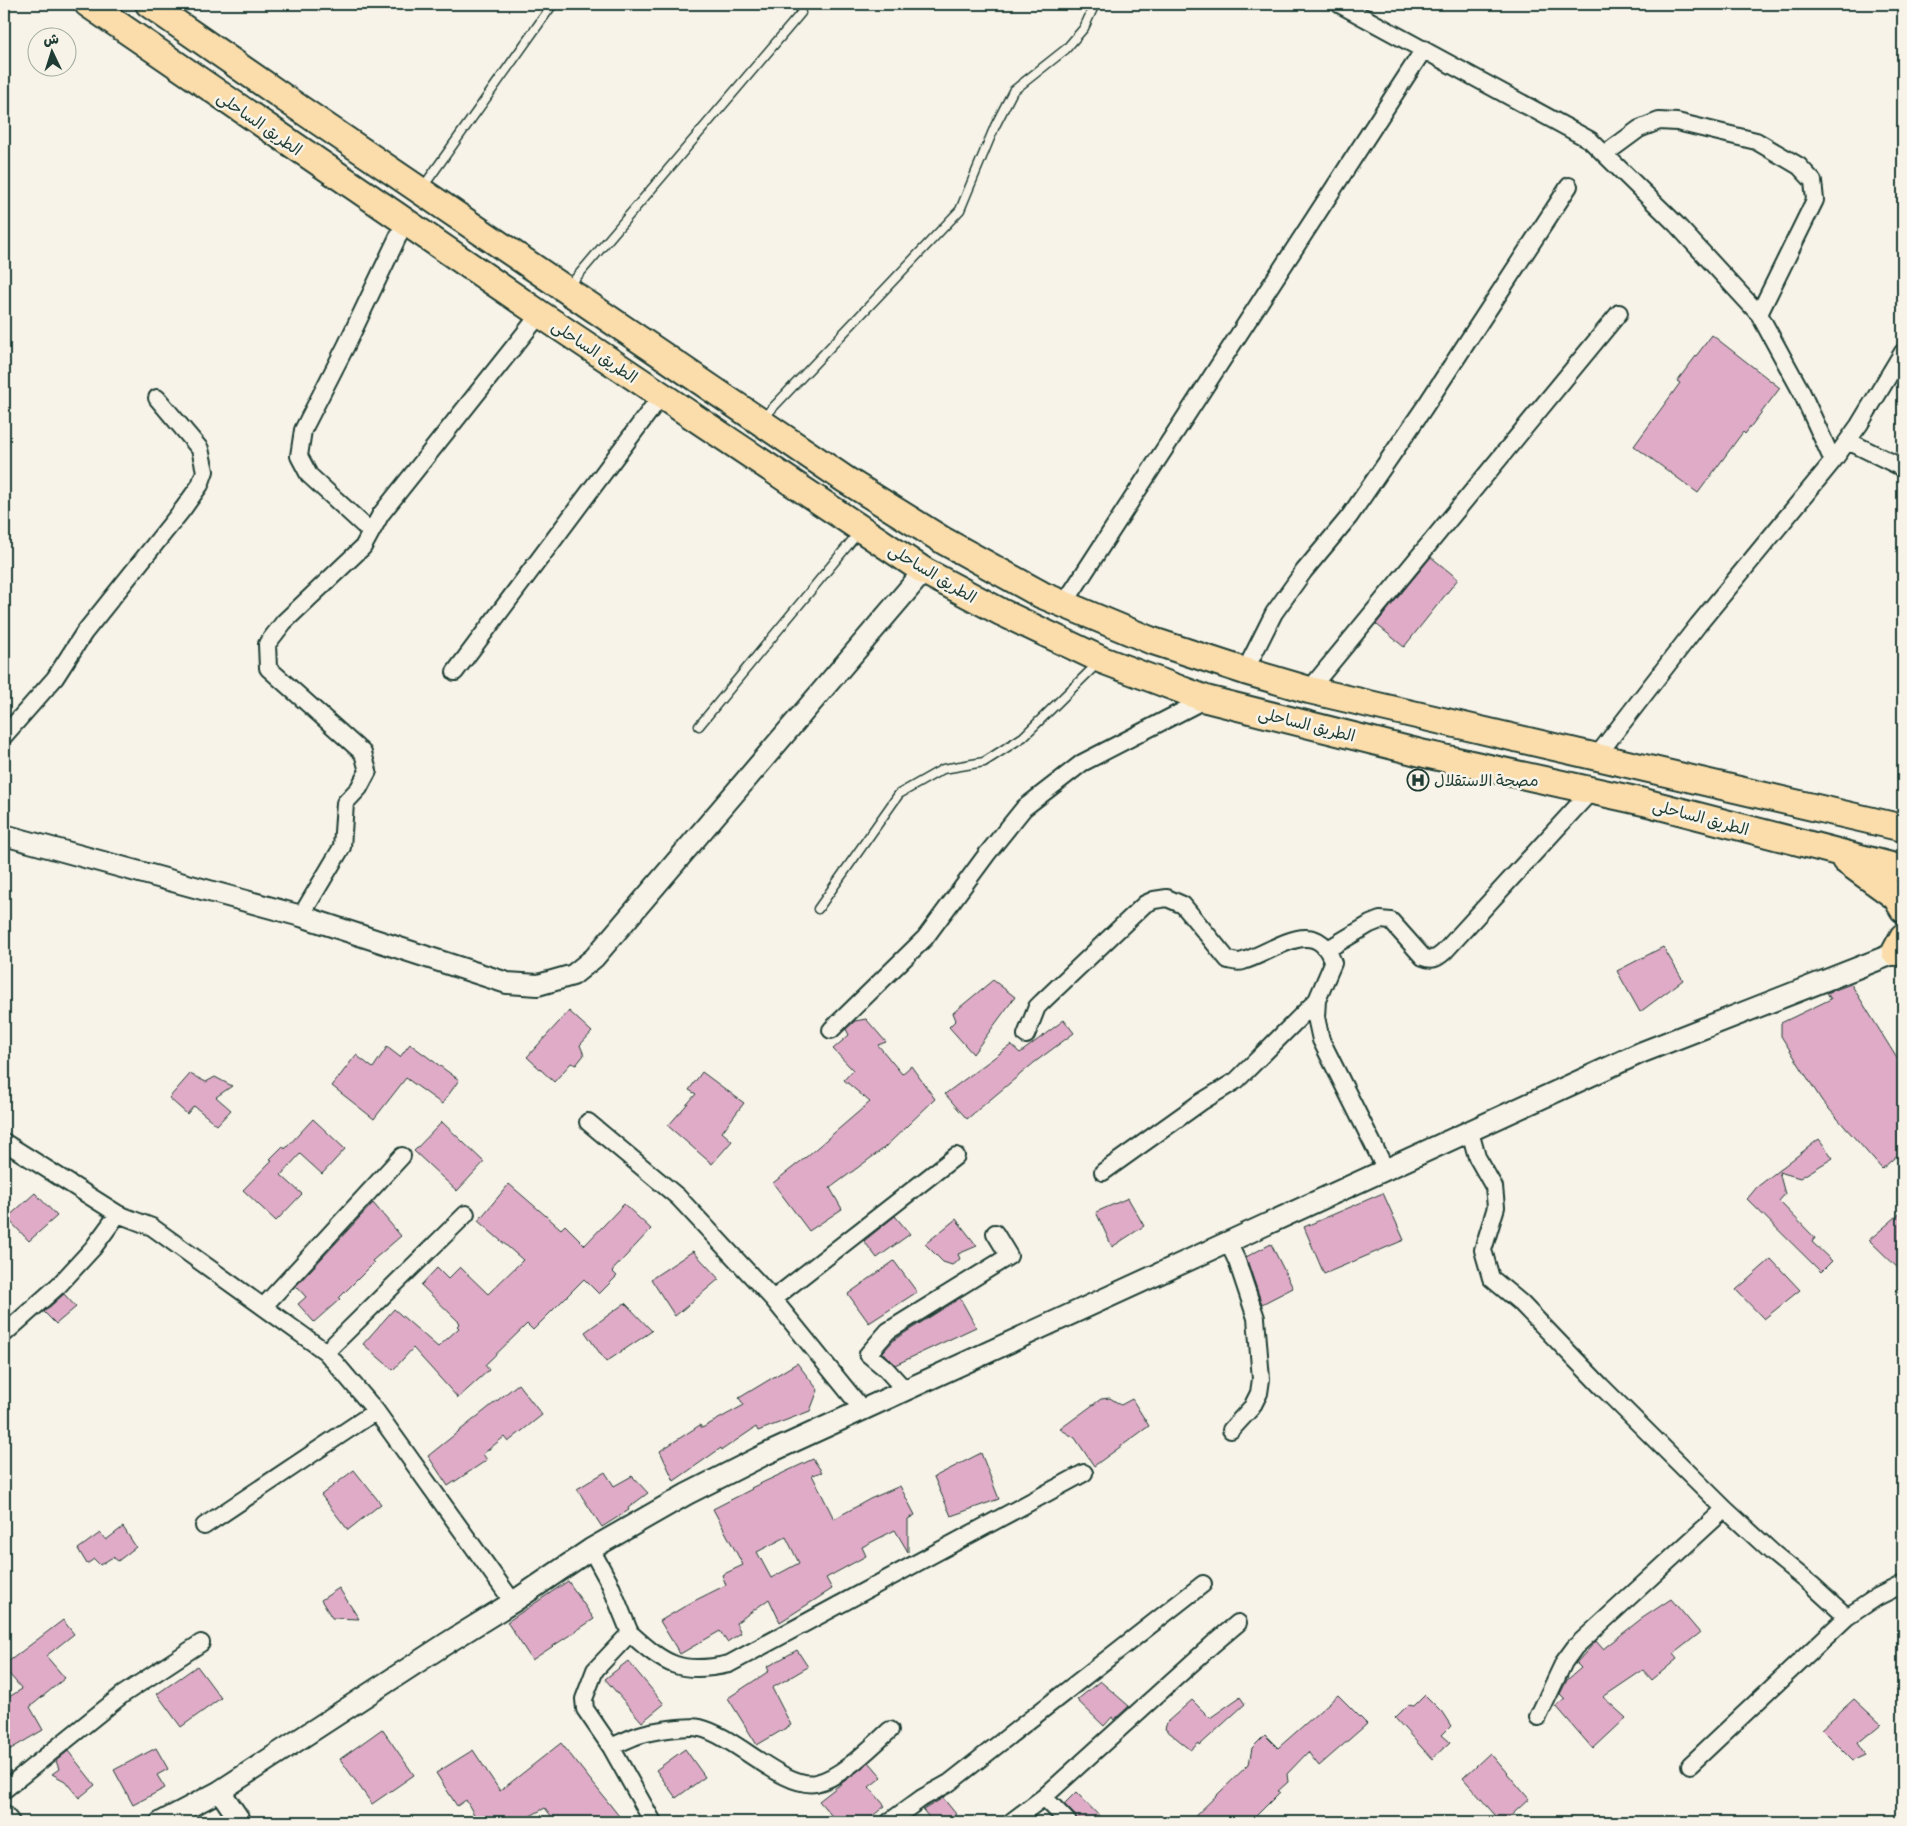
<svg xmlns="http://www.w3.org/2000/svg" width="1907" height="1826" font-family="'Patrick Hand','Playpen Sans Arabic',sans-serif">
  <style>
    .building { fill: #dfabc7; stroke: #1f3d34; fill-rule: evenodd }
    .lines { fill: none; stroke-linecap: round; stroke-linejoin: round }
    .service-casing { stroke: #1f3d34; stroke-width: 11 }
    .minor-casing { stroke: #1f3d34; stroke-width: 20 }
    .tertiary-casing { stroke: #1f3d34; stroke-width: 24 }
    .trunk-casing { stroke: #1f3d34; stroke-width: 30 }
    .service { stroke: #f7f3e8; stroke-width: 8 }
    .minor { stroke: #f7f3e8; stroke-width: 16 }
    .tertiary { stroke: #f7f3e8; stroke-width: 20 }
    .trunk { stroke: #fbddab; stroke-width: 26 }
    .labels { text-anchor: middle; dominant-baseline: central; stroke-width: 5; stroke-linejoin: round; paint-order: stroke }
    .street-label { font-size: 16px; fill: #1f3d34; stroke: #f7f3e8 }
    .poi-label { font-size: 16px; fill: #1f3d34; stroke: #f7f3e8; text-anchor: start }
  </style>
  <rect width="100%" height="100%" fill="#f7f3e8"/>
  <filter id="ink" filterUnits="userSpaceOnUse"><feTurbulence type="fractalNoise" baseFrequency=".02" numOctaves="2"/><feDisplacementMap in="SourceGraphic" scale="10" xChannelSelector="R" yChannelSelector="G"/><feConvolveMatrix kernelMatrix="1 2 1 2 8 2 1 2 1" color-interpolation-filters="sRGB"/></filter>
  <g filter="url(#ink)">
    <!-- building -->
    <path class="building" d="M1712,335L1780,388L1745,434L1743,432L1698,493L1634,446L1680,383L1677,381Z
      M1431,557L1458,579L1404,647L1376,624Z
      M1663,947L1683,980L1640,1012L1617,971Z
      M993,980L1015,997L973,1054L949,1027L956,1020L953,1013Z
      M1851,984L1903,1068V1150L1882,1169L1822,1101L1781,1036V1023L1831,999L1827,993Z
      M569,1011L592,1032L580,1045L584,1055L576,1065L571,1063L554,1082L527,1057Z
      M866,1019L886,1042L878,1045L902,1074L911,1066L935,1099L883,1149L830,1188L842,1209L809,1231L773,1183L805,1158L870,1102L844,1080L853,1070L833,1049L849,1035L846,1029L855,1021Z
      M1064,1020L1074,1033L1035,1062L967,1119L945,1094L1011,1045L1020,1053Z
      M410,1044L459,1080L442,1104L406,1078L374,1119L332,1086L356,1055L373,1068L387,1047L400,1057Z
      M702,1072L744,1103L722,1132L732,1141L712,1164L668,1126L696,1094L689,1090Z
      M190,1074L206,1082L215,1077L232,1086L216,1097L231,1110L217,1125L194,1106L187,1114L169,1098Z
      M313,1119L345,1149L322,1174L300,1154L281,1175L302,1194L276,1221L243,1190L272,1160L270,1159L283,1146L285,1149Z
      M442,1122L484,1162L457,1191L414,1151Z
      M1819,1139L1833,1158L1800,1178L1779,1172L1785,1194L1779,1201L1815,1238L1812,1242L1832,1261L1821,1272L1747,1199L1757,1187Z
      M509,1184L561,1229L565,1225L585,1245L624,1204L651,1229L612,1271L617,1276L599,1294L584,1279L533,1330L527,1324L485,1365L489,1370L458,1398L413,1348L393,1370L363,1344L394,1309L438,1347L459,1328L457,1326L460,1323L421,1285L437,1268L448,1279L460,1267L488,1294L523,1260L478,1221Z
      M35,1193L57,1216L29,1241L7,1218Z
      M1383,1193L1404,1240L1324,1274L1304,1227Z
      M1128,1198L1144,1226L1112,1247L1096,1212Z
      M373,1203L401,1236L372,1261L374,1263L339,1298L340,1299L314,1322L298,1304L306,1297L296,1286Z
      M1903,1211V1273L1869,1240Z
      M895,1216L910,1234L877,1258L864,1241Z
      M956,1219L977,1246L958,1254L960,1259L952,1265L943,1262L925,1244Z
      M1271,1244L1293,1288L1262,1304L1246,1257Z
      M693,1251L719,1279L675,1316L651,1279Z
      M1771,1259L1800,1290L1764,1319L1736,1290Z
      M894,1261L917,1292L869,1323L848,1294Z
      M64,1294L76,1307L56,1324L44,1312Z
      M960,1298L976,1327L895,1365L884,1354L883,1352L895,1339Z
      M625,1303L652,1331L606,1362L585,1332Z
      M797,1363L818,1390L810,1411L758,1431L756,1427L722,1450L721,1448L674,1481L660,1451L700,1425L702,1428L744,1405L739,1398Z
      M518,1384L542,1415L508,1442L504,1437L483,1454L487,1460L448,1486L428,1456Z
      M1110,1398L1121,1405L1132,1399L1149,1426L1094,1466L1075,1438L1060,1429L1101,1399Z
      M981,1453L999,1499L951,1516L934,1477Z
      M813,1459L822,1472L812,1475L834,1519L870,1499L900,1486L915,1515L908,1519V1552L895,1530L862,1547L866,1556L826,1578L832,1589L780,1622L769,1599L736,1623L741,1633L727,1642L720,1631L680,1654L660,1621L692,1602L726,1585L722,1575L743,1565L713,1509L752,1489L751,1488ZM786,1537L799,1563L771,1578L757,1552Z
      M354,1470L381,1504L348,1530L321,1495Z
      M605,1472L614,1486L632,1476L648,1493L628,1508L629,1510L602,1527L577,1489Z
      M123,1527L136,1547L118,1561L113,1557L100,1565L94,1559L87,1564L78,1549L100,1533L106,1540Z
      M568,1581L594,1619L532,1660L507,1622Z
      M339,1588L359,1619L332,1618L321,1600Z
      M1671,1599L1700,1633L1673,1654L1677,1659L1652,1680L1643,1670L1603,1697L1626,1718L1593,1749L1556,1706L1565,1699L1560,1694L1567,1680L1581,1668L1576,1663L1596,1641L1603,1649L1641,1619Z
      M63,1620L74,1634L46,1656L65,1678L30,1707L43,1730L4,1753V1700L22,1689L4,1668V1665Z
      M797,1650L808,1667L772,1688L791,1725L757,1745L728,1698L769,1671L767,1667Z
      M628,1661L664,1704L642,1722L605,1679Z
      M197,1666L221,1698L181,1727L157,1694Z
      M1100,1681L1129,1706L1114,1720L1112,1717L1104,1726L1077,1700Z
      M1338,1695L1367,1724L1319,1766L1308,1752L1287,1774L1288,1782L1278,1791L1280,1792L1250,1822H1189L1249,1764L1252,1748L1265,1735L1278,1748Z
      M1425,1695L1442,1712L1451,1726L1442,1735L1450,1742L1432,1759L1395,1718L1408,1705L1414,1706Z
      M1240,1697L1245,1704L1200,1745L1199,1743L1191,1750L1165,1729L1167,1722L1192,1700L1210,1718Z
      M1854,1699L1881,1724L1858,1743L1866,1755L1853,1761L1821,1729Z
      M382,1729L414,1775L372,1804L340,1759Z
      M561,1743L619,1816L612,1822H556L545,1808L519,1822H478L466,1800L457,1806L436,1773L473,1750L500,1791Z
      M156,1748L168,1769L157,1775L165,1788L133,1805L114,1770Z
      M685,1749L705,1777L676,1798L656,1770Z
      M68,1751L95,1785L79,1798L65,1781L52,1774L59,1769L56,1761Z
      M1490,1753L1529,1799L1504,1822H1501L1463,1778Z
      M869,1762L882,1777L869,1787L885,1806L865,1822H837L819,1801Z
      M1076,1792L1105,1822H1078L1075,1815L1064,1804Z
      M943,1798L956,1814L946,1822H933L923,1810Z"/>
    <g class="lines">
      <!-- service casing -->
      <g class="service-casing">
        <path id="service" d="M423,187L553,4
          M569,286L801,13
          M763,418L960,210L995,126L1013,91L1066,49L1084,28L1095,4
          M699,726L859,532
          M818,909L899,794L943,769L984,762L1023,737L1099,662"/>
      </g>
      <!-- minor casing -->
      <g class="minor-casing">
        <path id="minor" d="M1339,4L1590,140L1676,224L1759,314L1801,391L1833,461
          M1605,154L1639,129L1659,121L1677,122L1756,141L1799,166L1813,181L1815,200L1759,314
          M1848,441L1903,468
          M371,532L309,475L299,456L303,430L346,346L405,222
          M1064,604L1424,49
          M1245,671L1274,613L1304,571L1349,517L1424,408L1569,186
          M455,672L661,396
          M1309,690L1619,313
          M4,736L55,678L84,633L183,509L200,485L205,471L200,449L157,398
          M1596,757L1698,625L1833,461L1859,425L1903,352
          M301,916L342,847L345,803L359,788L368,771L363,753L268,668L267,644L284,622L363,547L381,514L540,314
          M1328,949L1370,924L1380,920L1391,921L1423,957C1433,961 1437,958 1444,952L1592,790
          M831,1030L925,938L987,854L1024,808L1082,763L1206,699
          M1026,1035L1037,1007L1042,1002L1145,904L1154,900L1167,898L1183,905L1228,960C1233,961 1239,963 1243,961C1274,952 1317,913 1333,963L1317,1000L1316,1017L1321,1040L1386,1170
          M588,1122L678,1197L773,1299L863,1410
          M1470,1132L1477,1157L1494,1187L1496,1207L1483,1250L1491,1278L1521,1303L1601,1386L1725,1509L1774,1554L1812,1585L1847,1617L1877,1597L1903,1584
          M4,1142L118,1214L152,1227L326,1352L376,1411L513,1602
          M1103,1172L1201,1102L1237,1080L1317,1000
          M1228,1242L1237,1261L1256,1318L1261,1379L1259,1393L1252,1407L1231,1430
          M773,1299L956,1156
          M264,1306L402,1156
          M4,1334L59,1285L93,1248L118,1214
          M326,1352L466,1214
          M905,1390L885,1368L868,1354L888,1331L1009,1256L995,1233
          M204,1526L376,1411
          M591,1549L610,1584L630,1633L595,1670L584,1699L585,1709L611,1747L653,1822
          M630,1633C665,1665 681,1675 729,1664L1084,1473
          M1538,1717L1564,1662L1575,1647L1725,1509
          M611,1747C620,1743 630,1738 639,1735C651,1731 689,1725 700,1728C735,1736 784,1789 816,1783C841,1778 871,1747 890,1730
          M1690,1765L1847,1617
          M4,1790L122,1695L201,1643
          M1044,1797L1213,1644L1238,1623
          M4,1813L11,1822
          M889,1822L922,1798L949,1783L1203,1584
          M1011,1822L1044,1797L1068,1822"/>
      </g>
      <!-- tertiary casing -->
      <g class="tertiary-casing">
        <path id="tertiary" d="M4,835L301,916L507,983L538,985L573,975L594,958L924,571
          M220,1791L241,1822
          M161,1822L220,1791L447,1643L513,1602L591,1549L687,1494L764,1455L1640,1053L1903,950"/>
      </g>
      <!-- trunk casing -->
      <g class="trunk-casing">
        <path id="trunk" d="M88,4L540,314L924,571L1001,612L1102,660L1206,699L1425,754L1644,802L1903,869
          M149,4L293,104L846,480L944,541L1042,595L1150,640L1245,671L1309,690L1903,828
          M1845,860L1896,897L1903,909
          M1895,952L1903,937"/>
      </g>
      <!-- service -->
      <use href="#service" class="service"/>
      <!-- minor -->
      <use href="#minor" class="minor"/>
      <!-- tertiary -->
      <use href="#tertiary" class="tertiary"/>
      <!-- trunk -->
      <use href="#trunk" class="trunk"/>
    </g>
  </g>
  <!-- icons -->
  <defs>
    <g id="hospital-ring" transform="scale(1.125)"><circle r="9.5" fill="#f7f3e8" stroke="#1f3d34" stroke-width="1.5"/><path d="M-5-5h3v3.5h4V-5h3V5h-3V1.5h-4V5h-3Z" fill="#1f3d34"/></g>
  </defs>
  <g fill-rule="evenodd">
    <use href="#hospital-ring" x="1418" y="780"/>
  </g>
  <g class="labels">
    <!-- street labels -->
    <g class="street-label">
      <text transform="translate(260 123) rotate(35)">الطريق الساحلى</text>
      <text transform="translate(595 351) rotate(34)">الطريق الساحلى</text>
      <text transform="translate(933 573) rotate(31)">الطريق الساحلى</text>
      <text transform="translate(1307 724) rotate(14)">الطريق الساحلى</text>
      <text transform="translate(1701 817) rotate(15)">الطريق الساحلى</text>
    </g>
    <!-- poi labels -->
    <g class="poi-label">
      <text x="1434" y="780">مصحة الاستقلال</text>
    </g>
  </g>
  <!-- margin -->
  <rect width="1907" height="1826" fill="none" stroke="#f7f3e8" stroke-width="20"/>
  <rect x="10" y="10" width="1887" height="1806" fill="none" stroke="#1f3d34" stroke-width="2" filter="url(#ink)"/>
  <!-- north arrow -->
  <g transform="translate(52 52) rotate(356)"><circle r="24" fill="#f7f3e8" stroke="#a1aaa0"/>
  <path d="M0-4L9 19L0 12L-9 19Z" fill="#1f3d34"/>
  <text y="-8" font-size="14" font-weight="bold" text-anchor="middle" fill="#1f3d34">ش</text>
  </g>
</svg>
